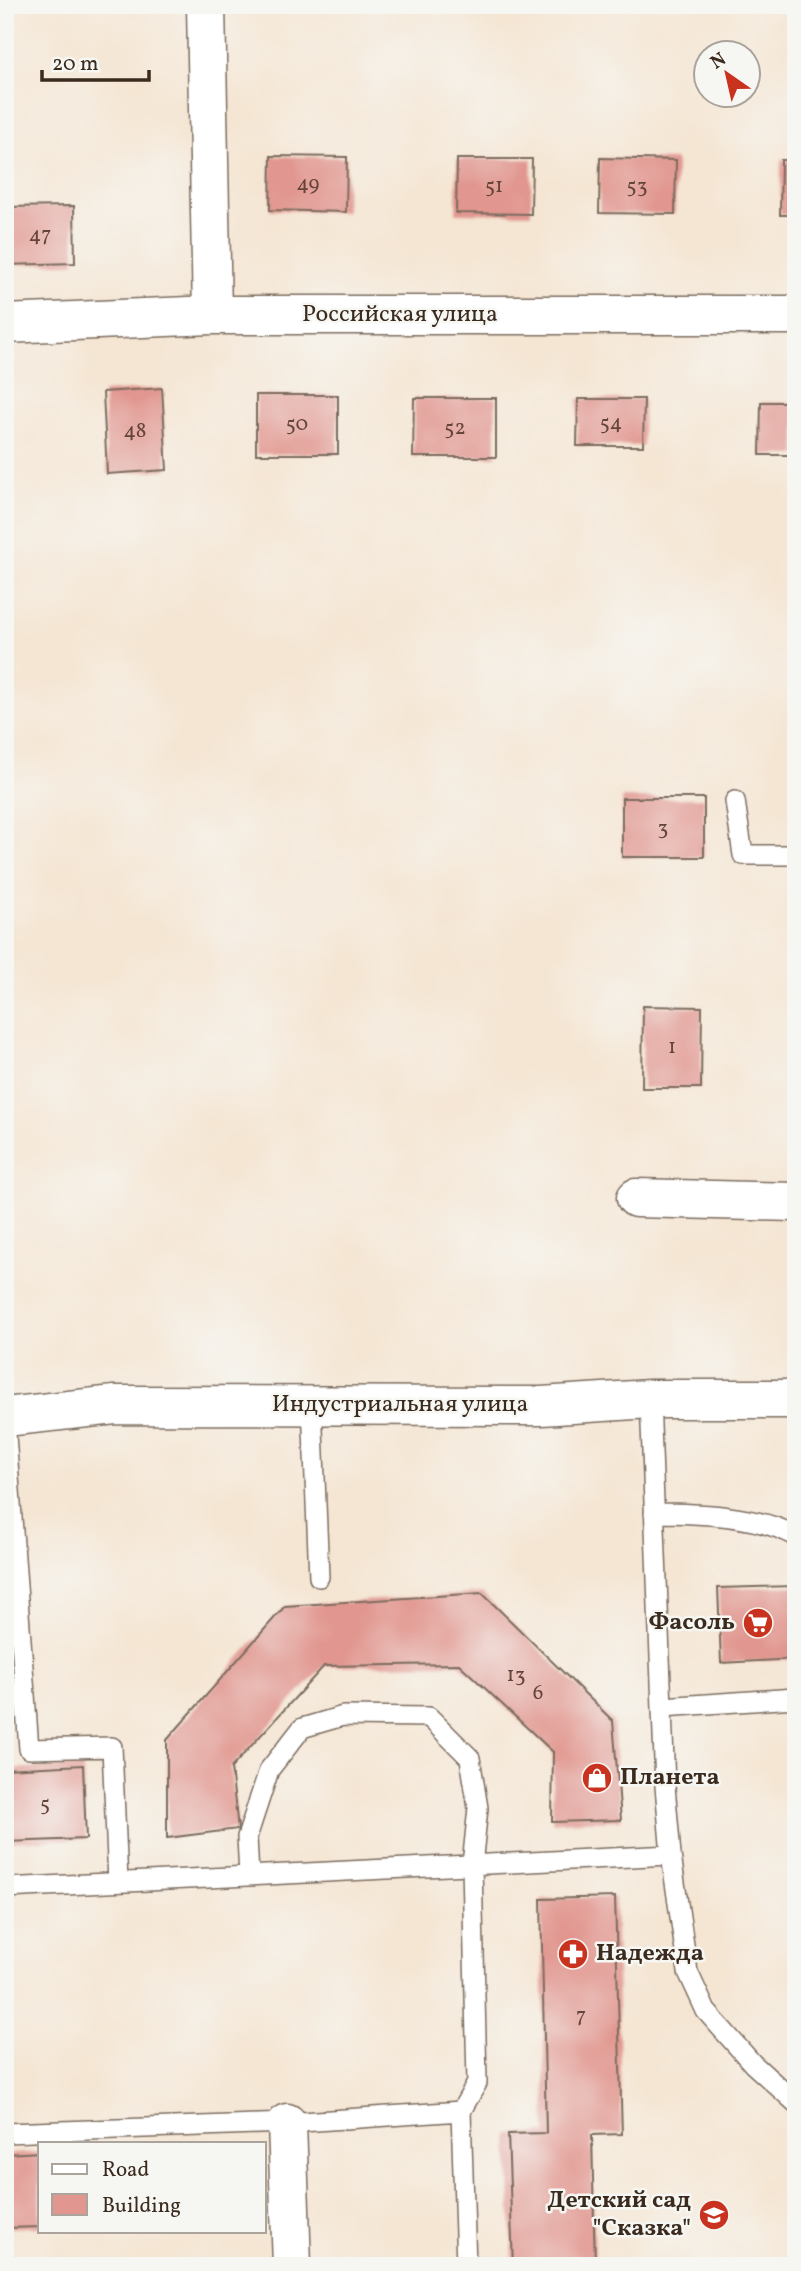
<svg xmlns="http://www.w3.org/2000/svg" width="801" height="2271" font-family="Vollkorn,serif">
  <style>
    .building { fill: #e1968f }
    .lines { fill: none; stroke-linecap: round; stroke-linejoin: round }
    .service-casing { stroke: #7c6c5e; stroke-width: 22 }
    .minor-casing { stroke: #7c6c5e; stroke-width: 41 }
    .tertiary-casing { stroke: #7c6c5e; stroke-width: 41 }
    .service { stroke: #fff; stroke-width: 19 }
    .minor { stroke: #fff; stroke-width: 38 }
    .tertiary { stroke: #fff; stroke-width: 38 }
    .labels { text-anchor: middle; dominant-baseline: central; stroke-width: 5; stroke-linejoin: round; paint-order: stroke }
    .number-label { font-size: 21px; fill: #64453a }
    .street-label { font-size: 24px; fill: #3b2a1e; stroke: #f6f6f2 }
    .poi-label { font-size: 24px; font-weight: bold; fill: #3b2a1e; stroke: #f6f6f2; text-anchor: end }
  </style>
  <rect width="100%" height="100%" fill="#f6f6f2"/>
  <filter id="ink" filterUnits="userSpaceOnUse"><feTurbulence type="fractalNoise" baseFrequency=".0143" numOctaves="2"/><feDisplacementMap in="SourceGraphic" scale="14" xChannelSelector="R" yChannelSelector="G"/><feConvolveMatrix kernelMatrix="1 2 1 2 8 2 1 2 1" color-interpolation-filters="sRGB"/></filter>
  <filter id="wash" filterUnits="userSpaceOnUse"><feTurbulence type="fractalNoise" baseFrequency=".00686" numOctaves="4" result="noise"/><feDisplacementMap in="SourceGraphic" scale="28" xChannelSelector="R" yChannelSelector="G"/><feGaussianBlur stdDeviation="1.57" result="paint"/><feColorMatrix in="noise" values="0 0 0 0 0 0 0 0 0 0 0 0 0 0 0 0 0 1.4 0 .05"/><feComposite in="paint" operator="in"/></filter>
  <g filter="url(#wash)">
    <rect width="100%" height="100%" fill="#f5e6d4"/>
    <g id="blocks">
      <!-- building -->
      <path class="building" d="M271,156L347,157L346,212L270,210Z
        M600,158L676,160L675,214L599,213Z
        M457,159H532L531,214L456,213Z
        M781,160H796V215H780Z
        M74,206L75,263L5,265V207Z
        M162,388L167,470L107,474L103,392Z
        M256,395H338V454H256Z
        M414,398H496V457H413Z
        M578,399H644L643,446H577Z
        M761,402H796V455H760Z
        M622,798H704V857H622Z
        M643,1006L702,1007L701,1088H642Z
        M796,1586V1659L721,1663L718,1588Z
        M482,1593L613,1721L621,1820L552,1822L553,1752L459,1664L324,1666L231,1768L238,1829L167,1838V1740L285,1606Z
        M83,1765L86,1839L5,1842V1769Z
        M615,1897L622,2134L592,2135L595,2266H513L508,2134L546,2133L541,1899Z
        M40,2152V2227L5,2228V2154Z"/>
    </g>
  </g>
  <g filter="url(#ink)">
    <use href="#blocks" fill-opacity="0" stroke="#7c6c5e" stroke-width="2"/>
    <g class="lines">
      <!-- service casing -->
      <g class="service-casing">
        <path id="service" d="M735,801L743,855H796
          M650,1399L665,1786L671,1855L688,1972L706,2011L753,2064L796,2103
          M312,1404L319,1577
          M5,1422L29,1749L112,1747L118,1882
          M654,1513C698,1513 757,1515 796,1536
          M662,1707L796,1698
          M5,1888L671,1855
          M461,2111L466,2266
          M5,2133L287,2123L461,2111L477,2083L472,1865L478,1808L470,1758L429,1717L343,1716L302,1728L269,1770L247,1837L249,1876"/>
      </g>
      <!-- minor casing -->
      <g class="minor-casing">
        <path id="minor" d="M206,5L212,315
          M5,324L212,315H796
          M636,1198L796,1202
          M287,2123L292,2266"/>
      </g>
      <!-- tertiary casing -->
      <g class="tertiary-casing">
        <path id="tertiary" d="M5,1417L115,1405L541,1406L650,1399H796"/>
      </g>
      <!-- service -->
      <use href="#service" class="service"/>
      <!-- minor -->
      <use href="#minor" class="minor"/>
      <!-- tertiary -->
      <use href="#tertiary" class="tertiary"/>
    </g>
  </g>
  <!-- icons -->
  <defs>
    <g id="supermarket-disc" transform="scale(1.575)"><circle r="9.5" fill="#c8321e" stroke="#f6f6f2"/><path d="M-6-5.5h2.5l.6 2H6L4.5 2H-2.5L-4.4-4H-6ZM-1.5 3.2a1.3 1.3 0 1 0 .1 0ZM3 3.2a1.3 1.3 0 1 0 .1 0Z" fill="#fff"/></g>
    <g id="shop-disc" transform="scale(1.575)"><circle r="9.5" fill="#c8321e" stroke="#f6f6f2"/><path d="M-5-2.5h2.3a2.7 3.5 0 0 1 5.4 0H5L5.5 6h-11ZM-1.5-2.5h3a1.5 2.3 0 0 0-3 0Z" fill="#fff"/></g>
    <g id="pharmacy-disc" transform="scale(1.575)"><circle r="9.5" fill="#c8321e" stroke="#f6f6f2"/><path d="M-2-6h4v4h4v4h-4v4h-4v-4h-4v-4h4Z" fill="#fff"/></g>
    <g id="school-disc" transform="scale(1.575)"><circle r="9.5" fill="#c8321e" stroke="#f6f6f2"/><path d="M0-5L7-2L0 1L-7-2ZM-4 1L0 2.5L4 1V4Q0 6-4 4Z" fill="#fff"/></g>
  </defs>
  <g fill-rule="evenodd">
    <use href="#supermarket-disc" x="758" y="1623"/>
    <use href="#shop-disc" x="597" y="1778"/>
    <use href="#pharmacy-disc" x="573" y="1954"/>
    <use href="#school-disc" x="714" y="2215"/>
  </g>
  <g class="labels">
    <!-- number labels -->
    <g class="number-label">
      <text x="308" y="184">49</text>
      <text x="494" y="186">51</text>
      <text x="637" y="186">53</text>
      <text x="40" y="235">47</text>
      <text x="611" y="423">54</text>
      <text x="297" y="424">50</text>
      <text x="455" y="428">52</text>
      <text x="135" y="431">48</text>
      <text x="663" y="828">3</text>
      <text x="672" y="1047">1</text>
      <text x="516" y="1675">13</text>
      <text x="538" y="1693">6</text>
      <text x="45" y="1804">5</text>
      <text x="581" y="2016">7</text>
    </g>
    <!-- street labels -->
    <g class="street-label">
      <text x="400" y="315">Российская улица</text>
      <text x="400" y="1405">Индустриальная улица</text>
    </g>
    <!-- poi labels -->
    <g class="poi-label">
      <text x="735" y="1623">Фасоль</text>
      <text x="620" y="1778" text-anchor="start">Планета</text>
      <text x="596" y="1954" text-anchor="start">Надежда</text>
      <text x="691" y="2201">Детский сад<tspan x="691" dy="28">"Сказка"</tspan></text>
    </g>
  </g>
  <!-- margin -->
  <rect width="801" height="2271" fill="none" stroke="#f6f6f2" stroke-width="28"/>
  <!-- legend -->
  <rect x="38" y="2142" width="228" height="91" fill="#f6f6f2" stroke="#aba49d" stroke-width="2"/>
  <rect x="52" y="2164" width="35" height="10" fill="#ffffff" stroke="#aba49d" stroke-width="2"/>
  <text x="102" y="2176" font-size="21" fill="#3b2a1e">Road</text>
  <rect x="52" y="2194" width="35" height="21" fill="#e1968f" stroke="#aba49d" stroke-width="2"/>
  <text x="102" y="2212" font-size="21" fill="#3b2a1e">Building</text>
  <!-- north arrow -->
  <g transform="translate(727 74) rotate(326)"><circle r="33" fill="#f6f6f2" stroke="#aba49d" stroke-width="2"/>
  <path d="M0-5L12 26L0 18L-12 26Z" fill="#c8321e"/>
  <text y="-10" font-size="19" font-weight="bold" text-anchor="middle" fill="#3b2a1e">N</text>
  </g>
  <!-- scale -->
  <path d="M42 70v10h107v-10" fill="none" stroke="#3b2a1e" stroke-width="3.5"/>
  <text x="52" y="70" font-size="21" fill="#3b2a1e" stroke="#f6f6f2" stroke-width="5" paint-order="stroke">20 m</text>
</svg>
